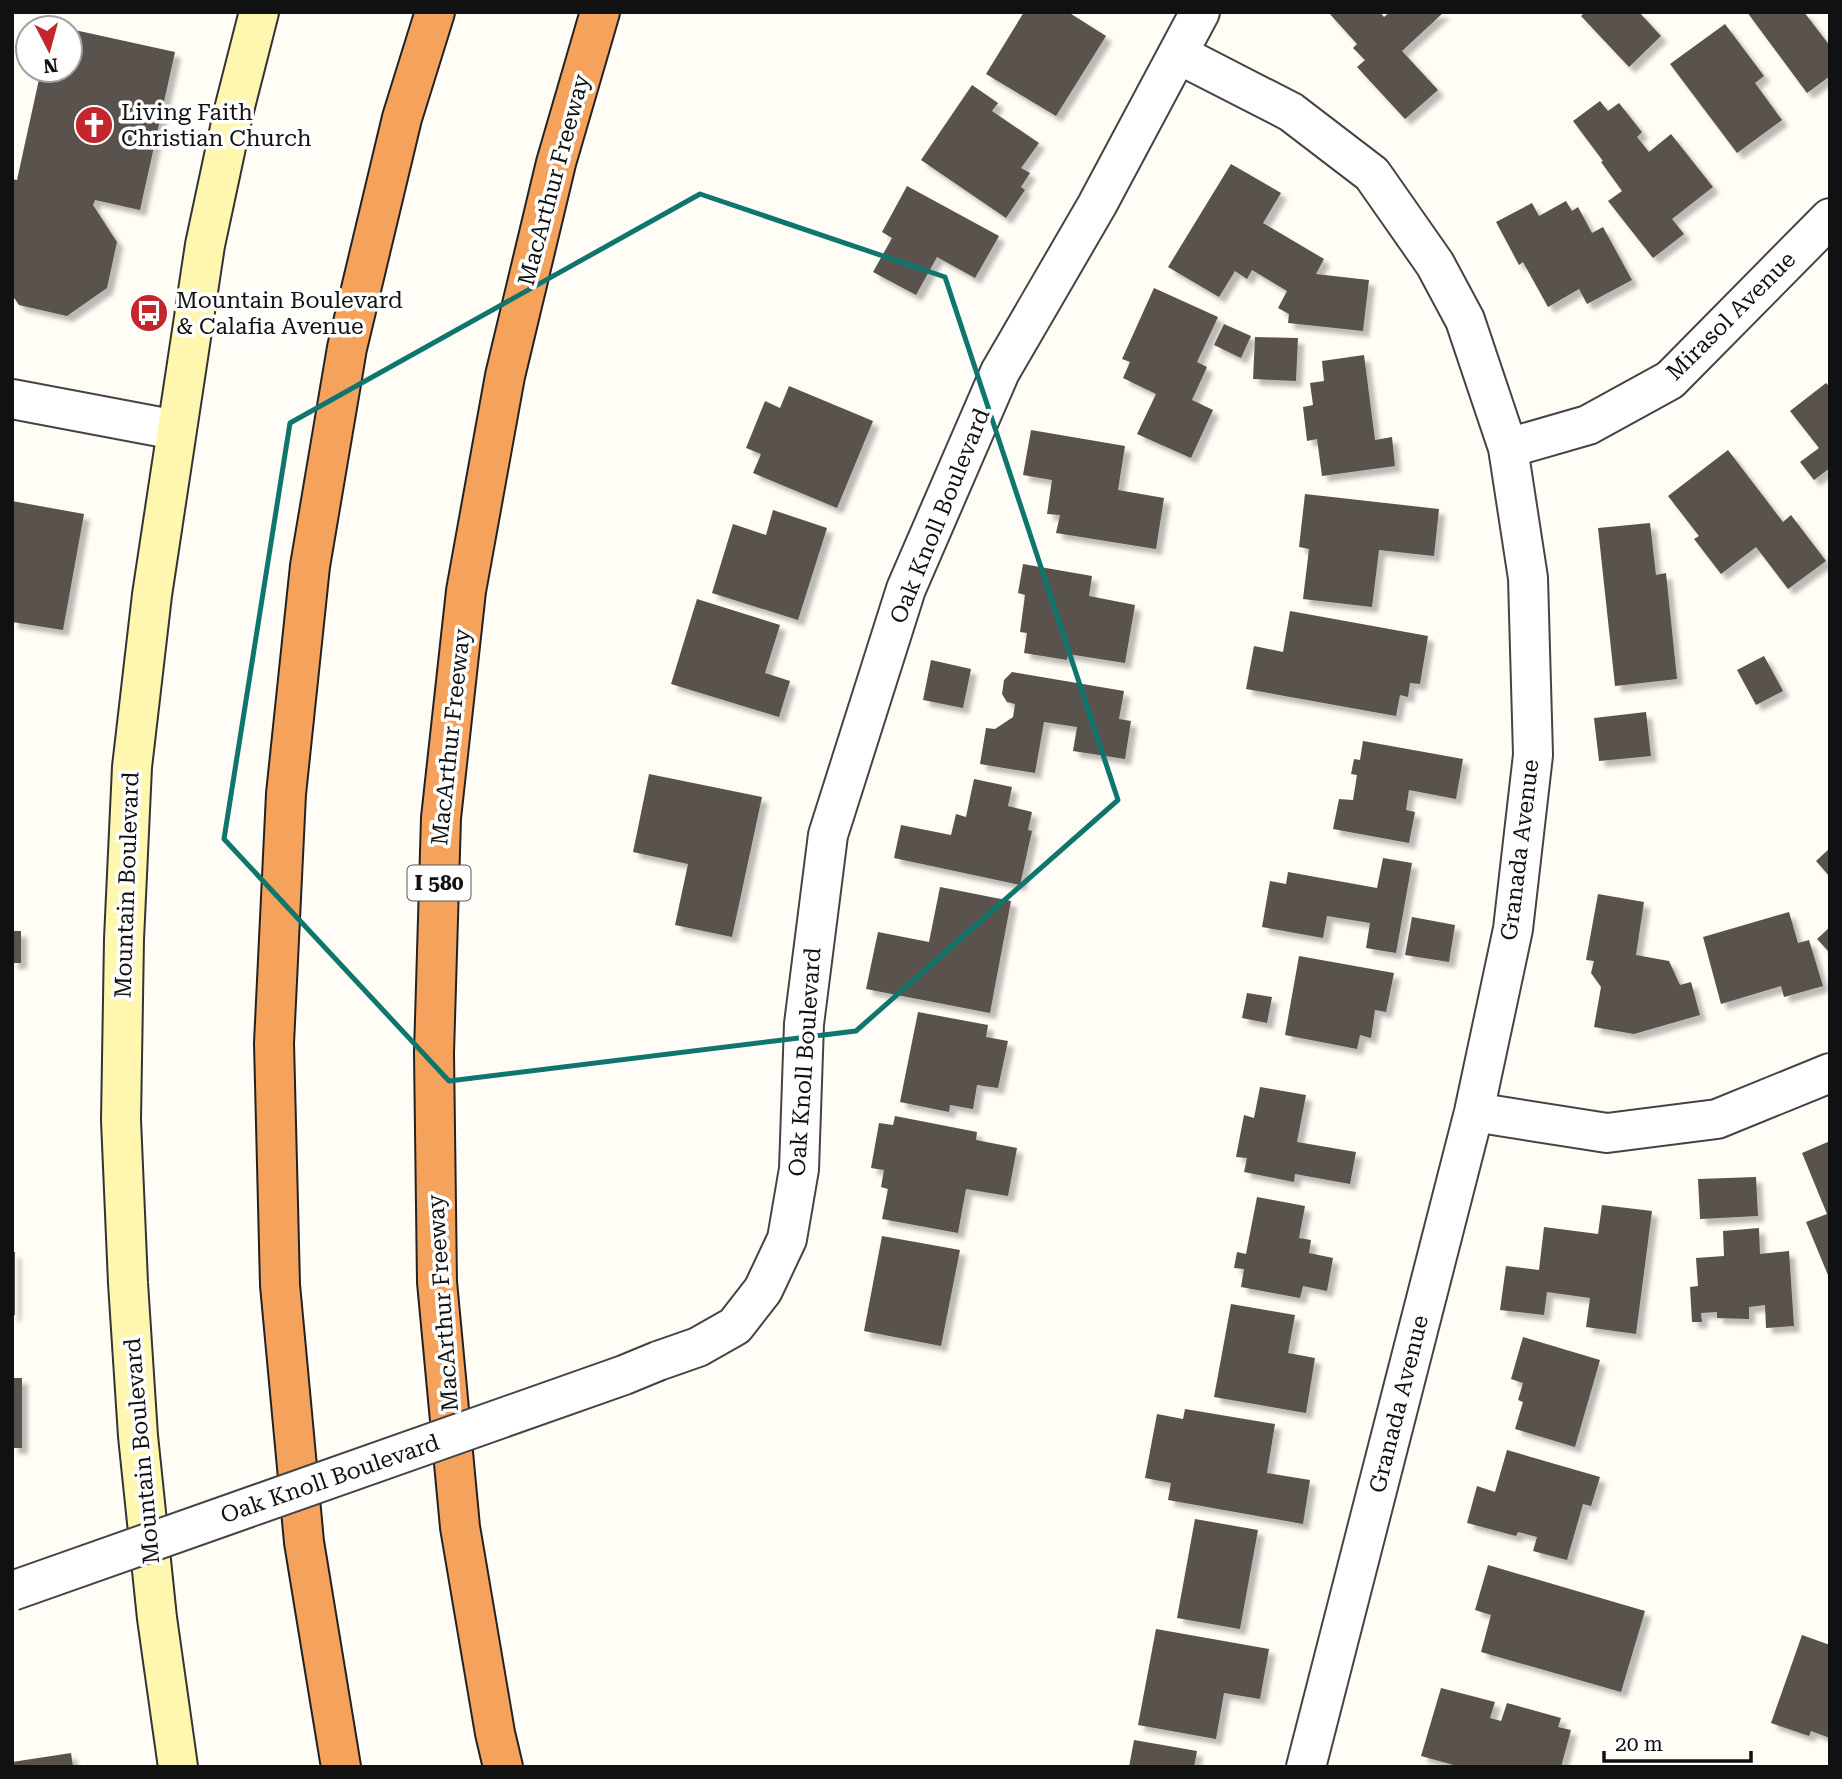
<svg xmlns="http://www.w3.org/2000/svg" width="1842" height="1779" font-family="'Roboto Serif',serif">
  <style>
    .building { fill: #5a524d; filter: url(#shadow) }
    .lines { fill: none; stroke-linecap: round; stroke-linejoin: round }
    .street-casing { stroke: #444; stroke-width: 42 }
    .secondary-casing { stroke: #333; stroke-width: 42 }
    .highway-casing { stroke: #222; stroke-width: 42 }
    .street { stroke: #fff; stroke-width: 38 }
    .secondary { stroke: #fff6b0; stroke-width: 38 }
    .highway { stroke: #f5a25d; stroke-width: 38 }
    .street-bridge-casing { stroke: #444; stroke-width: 42; stroke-linecap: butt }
    .street-bridge { stroke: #fff; stroke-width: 38 }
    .marked { fill: none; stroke: #0f766e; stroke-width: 5; stroke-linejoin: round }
    .labels { text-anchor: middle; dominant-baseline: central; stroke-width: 7; stroke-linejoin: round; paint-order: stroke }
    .shield { fill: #fff; stroke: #585858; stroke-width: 2 }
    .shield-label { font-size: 21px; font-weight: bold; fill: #111 }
    .poi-label { font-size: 23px; fill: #111; stroke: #fff; text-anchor: start }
    .street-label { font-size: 23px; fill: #111; stroke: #fff }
  </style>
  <defs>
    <filter id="shadow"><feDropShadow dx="6" dy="6" stdDeviation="2" flood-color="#0004"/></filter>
  </defs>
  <rect width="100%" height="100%" fill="#fffdf5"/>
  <!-- building -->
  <path class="building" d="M1024,12H1068L1106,36L1056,116L986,74Z
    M1328,12H1380L1384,17L1390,12H1444L1402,51L1438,90L1405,119L1357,67L1365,60L1353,48L1357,44Z
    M1585,12H1639L1661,36L1629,67L1581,16Z
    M1747,12H1804L1830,46V76L1807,93Z
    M1725,24L1764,76L1755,83L1782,120L1737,153L1670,64Z
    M70,29L175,52L140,210L95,200L93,205L117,242L107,288L67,316L19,305L12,295V179L17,180L41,70H70Z
    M972,85L998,103L992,111L1039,143L1021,168L1030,173L1021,187L1025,190L1006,218L921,160Z
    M1600,101L1608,111L1619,103L1642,132L1637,137L1649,152L1671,134L1713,187L1672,219L1684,234L1653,258L1608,201L1622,191L1601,162L1603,161L1573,121Z
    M1231,164L1281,193L1263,223L1324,259L1316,274L1369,280L1363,331L1288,323L1289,314L1278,308L1287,291L1252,270L1247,279L1235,271L1219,297L1168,267Z
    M907,186L999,236L975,278L937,257L916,295L873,272L892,238L882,232Z
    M1566,201L1572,211L1578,207L1592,233L1603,227L1632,280L1587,304L1579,289L1548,307L1523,262L1519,265L1496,222L1532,203L1539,216Z
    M1154,288L1218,317L1197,362L1207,367L1192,400L1213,410L1191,458L1137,434L1156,394L1123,378L1130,362L1122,359Z
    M1224,324L1251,336L1241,358L1214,345Z
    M1255,337L1298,338L1296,381L1253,379Z
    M1364,355L1375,440L1392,437L1395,466L1322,476L1317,439L1307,441L1303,407L1313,405L1310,383L1324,381L1322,361Z
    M1826,383L1830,387V468L1814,480L1800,462L1819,448L1790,411Z
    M789,386L873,421L837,508L753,473L761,454L746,448L765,401L780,408Z
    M1031,430L1125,446L1118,490L1164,498L1156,549L1056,533L1060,515L1047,514L1052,480L1023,475Z
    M1728,450L1783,522L1791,515L1826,561L1788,589L1756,547L1721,574L1694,539L1699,536L1668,496Z
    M1305,494L1439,509L1434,556L1379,550L1372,607L1303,599L1309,549L1299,547Z
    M12,501L84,514L63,630L12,622Z
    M773,510L827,528L798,620L712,593L733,524L766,535Z
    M1650,523L1656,575L1666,573L1677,679L1615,686L1598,528Z
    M1023,564L1092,576L1089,596L1135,605L1125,663L1068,654L1067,660L1024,653L1027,633L1020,632L1025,595L1018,593Z
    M697,599L780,625L765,673L790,681L779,717L671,684Z
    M1290,611L1428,636L1420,684L1410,683L1408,697L1400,695L1396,716L1246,689L1254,646L1283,652Z
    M1764,656L1783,691L1756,705L1737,670Z
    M931,660L971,669L963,708L923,700Z
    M1012,672L1124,691L1119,719L1131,721L1125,759L1073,751L1077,727L1044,722L1035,773L980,764L986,728L995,729L1013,717L1015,704L1007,702L1002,694L1004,680Z
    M1646,712L1651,756L1599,761L1594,718Z
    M1363,741L1463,759L1456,799L1409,790L1406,810L1415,812L1409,843L1333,829L1339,799L1353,800L1357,775L1351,774L1354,759L1360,760Z
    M649,774L762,797L732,937L675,925L688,864L633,852Z
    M974,779L1012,787L1008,806L1032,812L1028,830L1032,831L1020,885L894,858L901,825L951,835L956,814L966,817Z
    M1830,848V877L1816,861Z
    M1383,858L1412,863L1396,953L1366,948L1370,923L1327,916L1323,938L1262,927L1270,881L1286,884L1288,872L1377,888Z
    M940,887L1011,901L990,1013L866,989L878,932L929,942Z
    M1598,894L1644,902L1636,955L1669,961L1680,985L1691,982L1700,1015L1634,1034L1594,1027L1601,987L1591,973L1594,961L1586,960Z
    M1789,912L1798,943L1809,940L1823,986L1784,997L1781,986L1721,1004L1703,937Z
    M1412,917L1455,925L1449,962L1405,955Z
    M1830,927V953L1817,939Z
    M12,931H21V963H12Z
    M1299,956L1394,973L1386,1012L1375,1010L1371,1038L1360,1035L1357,1049L1285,1035Z
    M1247,993L1272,997L1267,1023L1242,1018Z
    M918,1012L988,1025L986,1037L1008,1041L998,1088L977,1085L973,1109L950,1105L949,1112L900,1102Z
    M1260,1087L1306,1095L1297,1142L1356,1152L1350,1184L1295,1174L1294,1182L1244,1172L1247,1158L1236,1157L1244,1115L1254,1118Z
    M895,1116L977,1132L976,1140L1017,1148L1008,1196L966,1189L958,1233L882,1219L888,1189L881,1187L884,1170L871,1168L879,1123L893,1125Z
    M1830,1141V1280L1806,1222L1827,1214L1802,1153Z
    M1756,1177L1758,1216L1700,1219L1698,1179Z
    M1257,1197L1305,1206L1299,1238L1311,1240L1309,1253L1333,1258L1327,1291L1303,1286L1300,1298L1241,1287L1244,1269L1234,1268L1237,1252L1246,1254Z
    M1602,1205L1652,1211L1636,1334L1586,1327L1590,1298L1547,1292L1544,1315L1500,1310L1506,1266L1539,1270L1544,1227L1598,1234Z
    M1759,1228L1760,1254L1789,1251L1794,1326L1766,1328L1765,1305L1749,1307V1319L1717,1318V1312L1701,1313L1702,1322H1692L1690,1287L1698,1286L1696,1258L1724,1256L1723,1231Z
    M882,1236L960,1250L941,1346L864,1331Z
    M12,1252H15V1315L12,1316Z
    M1231,1304L1295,1315L1288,1353L1315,1358L1306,1413L1214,1397Z
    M1523,1337L1600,1360L1575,1447L1515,1429L1523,1402L1518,1400L1523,1383L1511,1379Z
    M12,1378H22V1448H12Z
    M1185,1409L1275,1424L1267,1473L1310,1480L1303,1524L1168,1500L1171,1483L1145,1478L1157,1414L1183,1419Z
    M1507,1450L1600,1477L1591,1506L1583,1504L1567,1560L1533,1551L1537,1537L1518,1532L1516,1536L1467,1523L1477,1486L1495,1492Z
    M1195,1519L1258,1530L1240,1629L1177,1618Z
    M1488,1565L1645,1611L1621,1692L1481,1652L1491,1615L1475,1610Z
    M1156,1629L1269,1649L1260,1699L1224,1693L1216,1739L1138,1725Z
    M1802,1635L1830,1645V1738L1811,1731L1809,1736L1771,1723Z
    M1441,1688L1495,1702L1490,1718L1501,1721L1507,1703L1561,1718L1558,1727L1571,1730L1561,1767H1461L1421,1756Z
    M1134,1740L1197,1751L1194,1767H1129Z
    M71,1753L73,1767H12V1762Z"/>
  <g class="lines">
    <!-- street casing -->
    <g class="street-casing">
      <path id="street" d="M1178,54L1291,112L1372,174L1435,264L1465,320L1508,448L1528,578L1533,755L1513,929L1474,1112L1306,1767
        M12,399L176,430
        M1508,448L1588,425L1670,380L1830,218
        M1474,1112L1607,1133L1717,1119L1830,1073
        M658,1361L698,1347L735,1326L763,1290L787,1239L799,1169L804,1024L828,835L906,589L1000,372L1097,205L1200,12"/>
    </g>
    <!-- secondary casing -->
    <g class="secondary-casing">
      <path id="secondary" d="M178,1767L157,1618L138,1436L128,1283L121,1120L124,939L132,767L152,595L205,245L233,114L259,12"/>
    </g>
    <!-- highway casing -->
    <g class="highway-casing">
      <path id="highway" d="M341,1767L304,1542L280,1285L274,1043L286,794L310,566L347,348L402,118L435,12
        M503,1767L495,1733L460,1527L437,1282L434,1053L441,818L466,591L505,376L556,163L600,12"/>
    </g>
    <!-- street -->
    <use href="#street" class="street"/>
    <!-- secondary -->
    <use href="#secondary" class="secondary"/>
    <!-- highway -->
    <use href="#highway" class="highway"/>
    <!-- street-bridge casing -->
    <g class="street-bridge-casing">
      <path id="street-bridge" d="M12,1591L624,1375L658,1361"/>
    </g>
    <!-- street-bridge -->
    <use href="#street-bridge" class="street-bridge"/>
  </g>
  <!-- marked area -->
  <path class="marked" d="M700,194L945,277L1118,800L856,1031L449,1081L224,839L290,423Z"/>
  <!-- icons -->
  <defs>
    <g id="church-disc" transform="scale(2.0125)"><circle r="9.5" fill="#c4262e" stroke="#fff"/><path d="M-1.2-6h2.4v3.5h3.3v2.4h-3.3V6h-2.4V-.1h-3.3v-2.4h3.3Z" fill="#fff"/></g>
    <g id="bus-disc" transform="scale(2.0125)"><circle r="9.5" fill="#c4262e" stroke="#fff"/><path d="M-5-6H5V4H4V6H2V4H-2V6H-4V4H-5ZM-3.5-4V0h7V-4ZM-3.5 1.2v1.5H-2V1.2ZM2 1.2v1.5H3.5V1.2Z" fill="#fff"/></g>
  </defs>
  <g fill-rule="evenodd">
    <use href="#church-disc" x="94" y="125"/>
    <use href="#bus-disc" x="149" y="313"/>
  </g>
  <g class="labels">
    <!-- shield labels -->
    <rect class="shield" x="407.5" y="865.5" width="63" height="35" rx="5"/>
    <g class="shield-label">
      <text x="439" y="883">I 580</text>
    </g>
    <!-- poi labels -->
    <g class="poi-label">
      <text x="121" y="112">Living Faith<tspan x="121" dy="26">Christian Church</tspan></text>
      <text x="176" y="300">Mountain Boulevard<tspan x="176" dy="26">&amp; Calafia Avenue</tspan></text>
    </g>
    <!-- street labels -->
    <g class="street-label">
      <text transform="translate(554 180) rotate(-75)">MacArthur Freeway</text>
      <text transform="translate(1731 316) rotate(-45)">Mirasol Avenue</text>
      <text transform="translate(940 516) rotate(-68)">Oak Knoll Boulevard</text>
      <text transform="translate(451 737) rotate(-84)">MacArthur Freeway</text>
      <text transform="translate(1520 850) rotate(-83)">Granada Avenue</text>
      <text transform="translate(127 885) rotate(-88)">Mountain Boulevard</text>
      <text transform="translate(805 1062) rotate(-86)">Oak Knoll Boulevard</text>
      <text transform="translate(443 1303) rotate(-94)">MacArthur Freeway</text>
      <text transform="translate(1399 1404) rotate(-76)">Granada Avenue</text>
      <text transform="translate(142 1451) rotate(-95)">Mountain Boulevard</text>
      <text transform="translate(330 1479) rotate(-19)">Oak Knoll Boulevard</text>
    </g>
  </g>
  <!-- border -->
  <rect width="1842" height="1779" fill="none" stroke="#111111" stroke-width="28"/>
  <!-- north arrow -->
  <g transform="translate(49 49) rotate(174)"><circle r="33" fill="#ffffff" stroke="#a0a0a0" stroke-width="2"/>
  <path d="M0-5L12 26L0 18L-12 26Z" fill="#c4262e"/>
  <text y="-10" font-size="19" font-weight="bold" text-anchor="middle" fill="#111111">N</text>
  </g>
  <!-- scale -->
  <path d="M1604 1751v10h147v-10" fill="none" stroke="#111111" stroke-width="3.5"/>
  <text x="1615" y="1751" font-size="21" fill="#111111" stroke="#ffffff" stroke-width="5" paint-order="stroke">20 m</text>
</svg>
